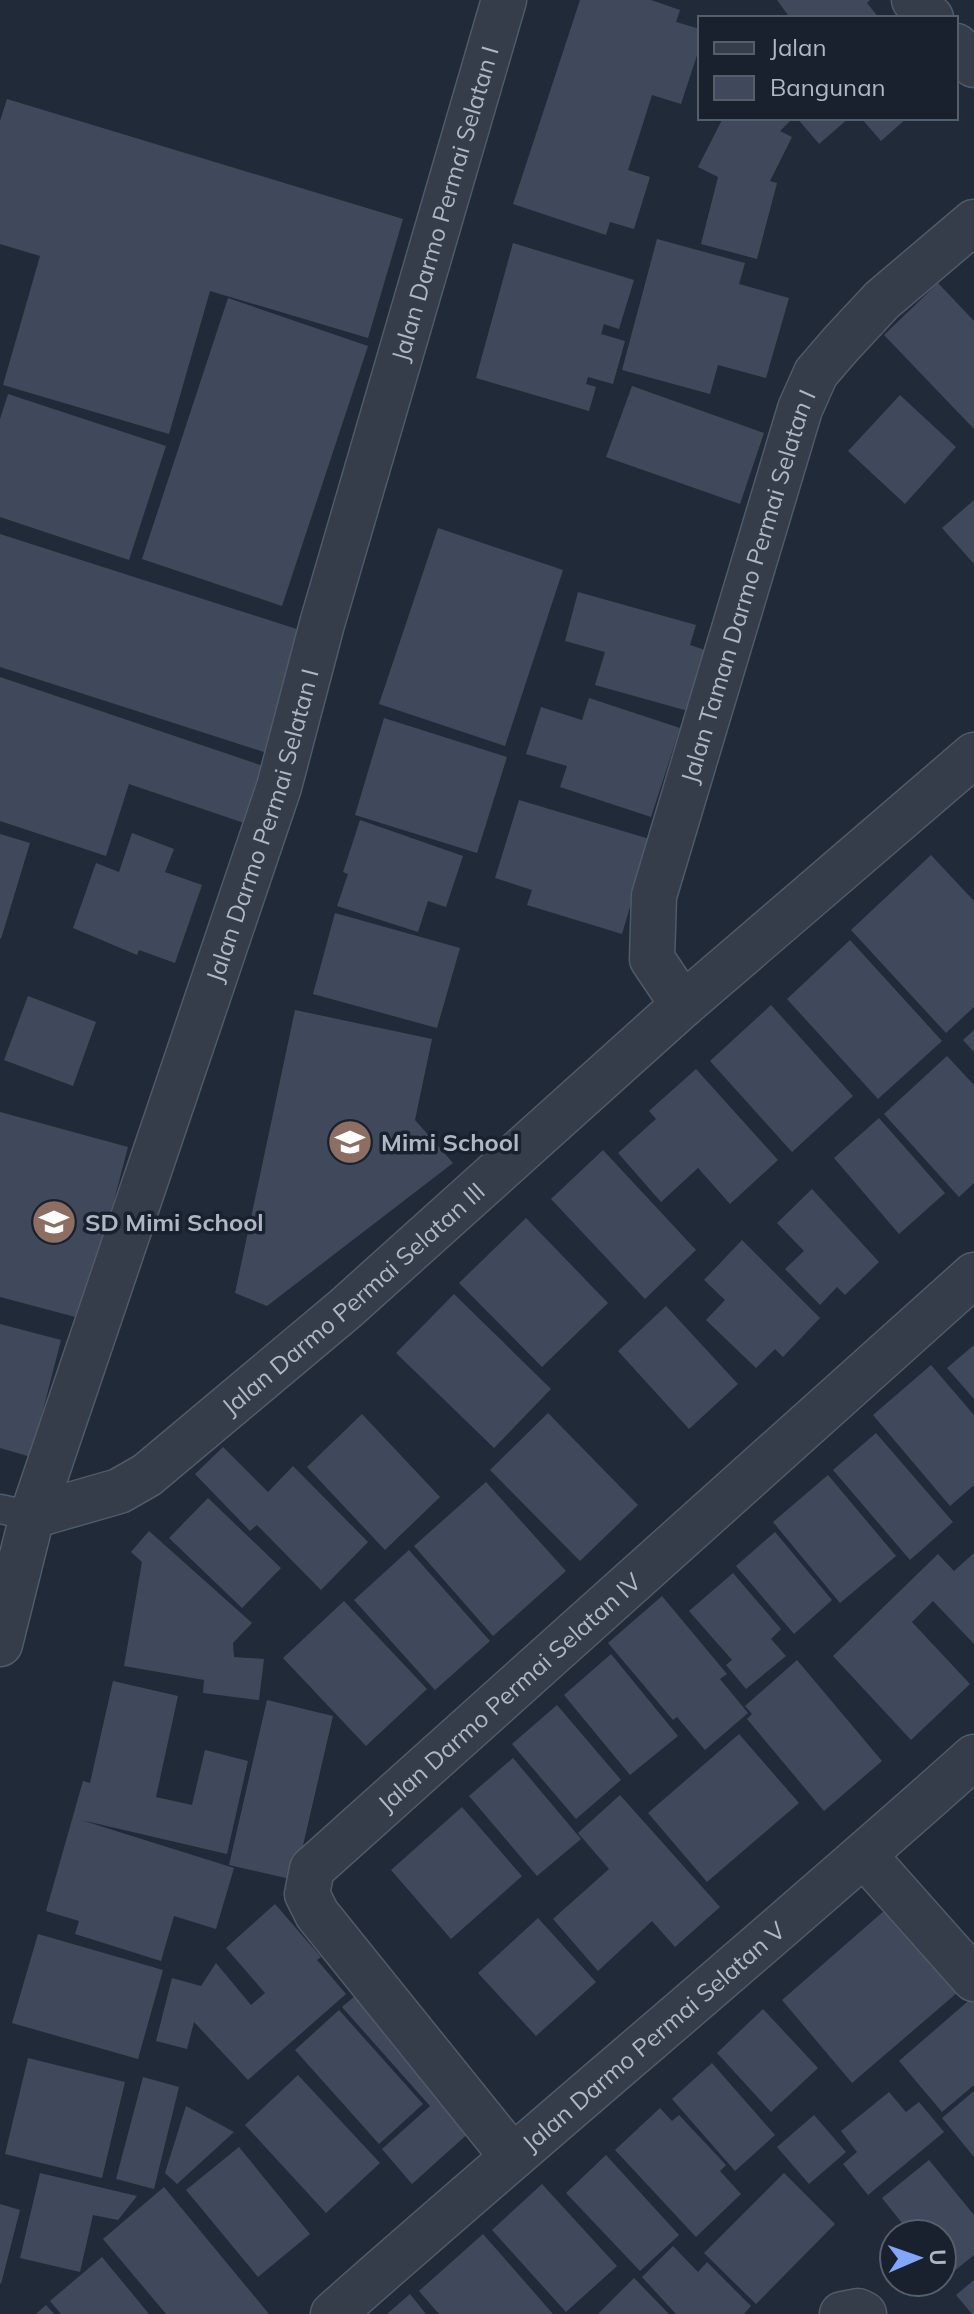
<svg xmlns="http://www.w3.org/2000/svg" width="974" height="2314" font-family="Mulish,sans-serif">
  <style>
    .building { fill: #40495c }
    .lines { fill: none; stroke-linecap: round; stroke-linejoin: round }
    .service-casing { stroke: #525967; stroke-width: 31 }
    .minor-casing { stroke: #525967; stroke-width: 47 }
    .service { stroke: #353c4a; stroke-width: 28 }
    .minor { stroke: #353c4a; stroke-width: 44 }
    .labels { text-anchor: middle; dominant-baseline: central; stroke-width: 7; stroke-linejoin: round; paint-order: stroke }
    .street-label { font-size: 24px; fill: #afb6c6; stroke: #1a212e }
    .poi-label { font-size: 24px; font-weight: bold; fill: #afb6c6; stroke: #1a212e; text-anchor: start }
  </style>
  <rect width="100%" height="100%" fill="#212a39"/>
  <!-- building -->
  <path class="building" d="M580,0H651L680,10L676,22L700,29V46L681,104L652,95L639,136L628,170L650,177L634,229L610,222L606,235L513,204Z
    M777,0H870L867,3L879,18H784L788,15Z
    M7,99L403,219L368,338L210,291L169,434L3,385L40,256L0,244V121Z
    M723,118H793L780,131L792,137L770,181L777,183L757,259L701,244L718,177L698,167Z
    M797,118H849L819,144Z
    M861,118H907L881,141Z
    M657,239L745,263L739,284L789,298L766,378L718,365L710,394L622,370Z
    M513,243L634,280L619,329L604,324L601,334L625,341L613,384L588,377L586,384L596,387L589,411L476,378Z
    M938,283L974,321V429L884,335Z
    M228,298L368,346L282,606L142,559Z
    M632,386L764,433L740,504L606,457Z
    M8,394L166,446L129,560L0,517V419Z
    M900,395L956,447L905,504L848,451Z
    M974,500V564L942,528Z
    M438,528L563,570L505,746L379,704Z
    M0,534L306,632L267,753L0,667Z
    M578,592L696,625L690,645L705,650L688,711L595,685L605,652L565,641Z
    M0,677L269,768L250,825L129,784L106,856L0,821Z
    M589,698L680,728L651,817L560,787L567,766L526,754L541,707L582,720Z
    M384,718L507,757L477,853L355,815Z
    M519,800L663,843L635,890L622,934L527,905L532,890L495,878Z
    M360,820L463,856L446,907L428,901L418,932L337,906L348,874L343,872Z
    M132,833L174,849L165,872L202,885L175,963L139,950L137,955L73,928L96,863L119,872Z
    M0,834L30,843L1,939L0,938Z
    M931,855L974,901V1007L946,1033L851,930Z
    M335,913L460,948L437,1028L313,994Z
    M850,940L942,1041L878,1099L787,999Z
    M28,996L96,1022L73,1086L4,1060Z
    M771,1005L853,1096L792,1152L710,1061Z
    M295,1010L432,1039L415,1120L453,1163L267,1306L235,1293Z
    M974,1030V1052L963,1040Z
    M947,1056L974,1085V1183L959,1197L884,1114Z
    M696,1069L778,1160L730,1204L698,1168L661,1202L618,1153L656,1119L649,1111Z
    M0,1112L128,1147L83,1319L0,1297Z
    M879,1118L945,1193L899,1234L834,1158Z
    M603,1150L696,1250L645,1299L551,1199Z
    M812,1189L879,1262L845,1295L837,1287L820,1305L785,1269L804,1251L777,1223Z
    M526,1218L608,1303L542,1367L459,1283Z
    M742,1240L820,1318L783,1357L775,1349L756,1368L706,1320L725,1300L704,1280Z
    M454,1294L551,1389L494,1448L396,1353Z
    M666,1306L738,1384L689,1429L618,1351Z
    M0,1324L61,1340L31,1457L0,1448Z
    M974,1345V1399L947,1368Z
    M931,1365L974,1415V1485L950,1506L873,1415Z
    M548,1413L638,1505L580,1561L490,1470Z
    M362,1414L440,1497L385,1550L307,1467Z
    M876,1433L953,1522L910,1560L833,1470Z
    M223,1447L268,1492L293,1466L368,1542L321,1590L257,1525L250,1531L195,1474Z
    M828,1475L896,1556L840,1603L773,1522Z
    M486,1482L566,1571L493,1636L414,1546Z
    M208,1498L281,1568L242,1608L169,1538Z
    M149,1531L252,1623L233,1643L234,1657L264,1659L259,1700L203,1693L204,1680L124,1666L142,1562L131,1552Z
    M775,1532L832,1600L794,1634L736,1566Z
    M409,1550L490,1641L435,1690L354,1600Z
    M974,1553V1644L933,1601L912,1622L970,1684L911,1740L833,1656L938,1554L954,1571Z
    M733,1573L781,1629L771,1639L786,1656L746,1689L726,1665L732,1660L689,1611Z
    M662,1596L727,1674L720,1679L748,1713L705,1750L677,1717L673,1720L608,1643Z
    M344,1601L427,1689L366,1746L283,1658Z
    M611,1654L678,1736L630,1775L564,1695Z
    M797,1660L882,1761L824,1811L747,1719L752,1714L745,1706Z
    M113,1681L178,1696L156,1797L192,1805L205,1750L248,1761L227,1854L81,1820L234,1868L216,1929L174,1916L161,1961L75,1934L79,1921L46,1911L83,1781L90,1783Z
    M267,1700L333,1716L295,1880L229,1865Z
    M557,1705L621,1780L576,1819L512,1744Z
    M739,1734L799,1803L707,1882L648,1813Z
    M513,1758L581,1839L537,1876L469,1796Z
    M620,1795L720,1907L675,1947L652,1921L598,1971L553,1919L609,1869L578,1833Z
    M462,1807L522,1876L451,1939L391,1870Z
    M901,1896L972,1980L852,2083L782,2000Z
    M275,1904L321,1957L317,1960L346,1994L248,2080L194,2022L187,2049L156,2041L172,1978L201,1986L216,1963L251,2005L265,1993L226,1948Z
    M538,1918L596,1982L536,2036L478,1973Z
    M38,1934L163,1970L138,2059L12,2023Z
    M362,1990L472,2130L412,2184L382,2149L430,2106L342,2007Z
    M974,1996V2085L942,2112L899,2061Z
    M763,2009L818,2068L771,2112L717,2053Z
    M339,2010L423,2104L379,2144L295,2050Z
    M28,2058L125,2082L102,2178L5,2154Z
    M712,2063L775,2135L735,2171L672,2099Z
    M298,2075L380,2163L326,2213L245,2125Z
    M143,2077L179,2087L154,2189L116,2179Z
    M974,2091V2157L942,2118Z
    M889,2092L906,2112L919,2102L944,2132L868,2195L843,2164L857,2152L841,2131Z
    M186,2106L234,2132L177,2184L165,2173Z
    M660,2108L672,2121L679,2115L726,2165L720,2171L741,2194L696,2237L615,2150Z
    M814,2115L846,2152L809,2184L777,2147Z
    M239,2147L310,2234L258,2277L186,2190Z
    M606,2155L679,2235L640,2271L566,2193Z
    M929,2160L974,2215V2255L942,2281V2234H899L906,2228L882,2198Z
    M40,2173L137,2196L118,2220L93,2215L80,2272L20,2258Z
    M784,2173L835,2224L756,2304L704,2253Z
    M542,2184L617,2266L566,2312L492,2230Z
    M164,2187L269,2314H166L103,2239Z
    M0,2204L20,2210L1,2284L0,2283Z
    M483,2234L553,2314H439L419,2291Z
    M673,2246L698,2272L707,2262L751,2306L744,2314H676L642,2277Z
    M102,2257L149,2314H61L50,2301Z
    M634,2278L669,2314H598Z
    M974,2280V2314H972L956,2295Z
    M410,2294L426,2314H387Z
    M46,2305L54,2314H36Z"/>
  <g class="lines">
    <!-- service casing -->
    <g class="service-casing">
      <path id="service" d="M0,1509L32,1516"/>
    </g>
    <!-- minor casing -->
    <g class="minor-casing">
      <g id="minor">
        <path d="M914,0L931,18"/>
        <path d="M956,46L974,65"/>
        <path id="s1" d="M683,1005L652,959L654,896L800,409L816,373L841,344L882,300L974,222"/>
        <path id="s2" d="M32,1516L119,1491L147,1475L345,1309L683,1005L974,755"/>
        <path id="s3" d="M0,1644L32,1516L279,787L322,624L504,0"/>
        <path d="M864,1855L974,1979"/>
        <path id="s4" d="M511,2155L317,1914L307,1894L312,1869L974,1275"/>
        <path id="s5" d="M333,2314C545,2126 763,1946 974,1757"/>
        <path d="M842,2314L858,2311L864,2314"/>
      </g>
    </g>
    <!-- service -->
    <use href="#service" class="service"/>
    <!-- minor -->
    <use href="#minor" class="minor"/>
  </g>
  <!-- icons -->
  <defs>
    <g id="school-disc" transform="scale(2.3)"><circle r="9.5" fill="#8d6e63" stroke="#1a212e"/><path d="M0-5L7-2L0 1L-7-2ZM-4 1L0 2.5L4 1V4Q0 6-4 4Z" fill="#fff"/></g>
  </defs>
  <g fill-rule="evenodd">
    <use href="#school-disc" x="350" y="1142"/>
    <use href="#school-disc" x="54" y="1222"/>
  </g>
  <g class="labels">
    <!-- street labels -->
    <g class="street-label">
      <text stroke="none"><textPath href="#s3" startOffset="1508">Jalan Darmo Permai Selatan I</textPath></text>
      <text stroke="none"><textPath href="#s1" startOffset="442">Jalan Taman Darmo Permai Selatan I</textPath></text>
      <text stroke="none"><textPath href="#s3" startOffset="860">Jalan Darmo Permai Selatan I</textPath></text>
      <text stroke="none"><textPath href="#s2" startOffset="394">Jalan Darmo Permai Selatan III</textPath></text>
      <text stroke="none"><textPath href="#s4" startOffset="622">Jalan Darmo Permai Selatan IV</textPath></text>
      <text stroke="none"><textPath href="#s5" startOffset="424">Jalan Darmo Permai Selatan V</textPath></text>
    </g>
    <!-- poi labels -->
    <g class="poi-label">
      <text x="381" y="1142">Mimi School</text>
      <text x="85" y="1222">SD Mimi School</text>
    </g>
  </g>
  <!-- legend -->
  <rect x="698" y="16" width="260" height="104" fill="#1a212e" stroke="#565d6b" stroke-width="2"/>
  <rect x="714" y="42" width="40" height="12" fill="#353c4a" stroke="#565d6b" stroke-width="2"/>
  <text x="770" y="56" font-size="24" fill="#afb6c6">Jalan</text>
  <rect x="714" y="76" width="40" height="24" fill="#40495c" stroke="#565d6b" stroke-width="2"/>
  <text x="770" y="96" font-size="24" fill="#afb6c6">Bangunan</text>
  <!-- north arrow -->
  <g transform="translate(918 2258) rotate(88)"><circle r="38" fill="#1a212e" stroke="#565d6b" stroke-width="2"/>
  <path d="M0-6L14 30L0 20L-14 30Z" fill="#82a7f9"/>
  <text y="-12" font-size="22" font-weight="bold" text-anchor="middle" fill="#afb6c6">U</text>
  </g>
</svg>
